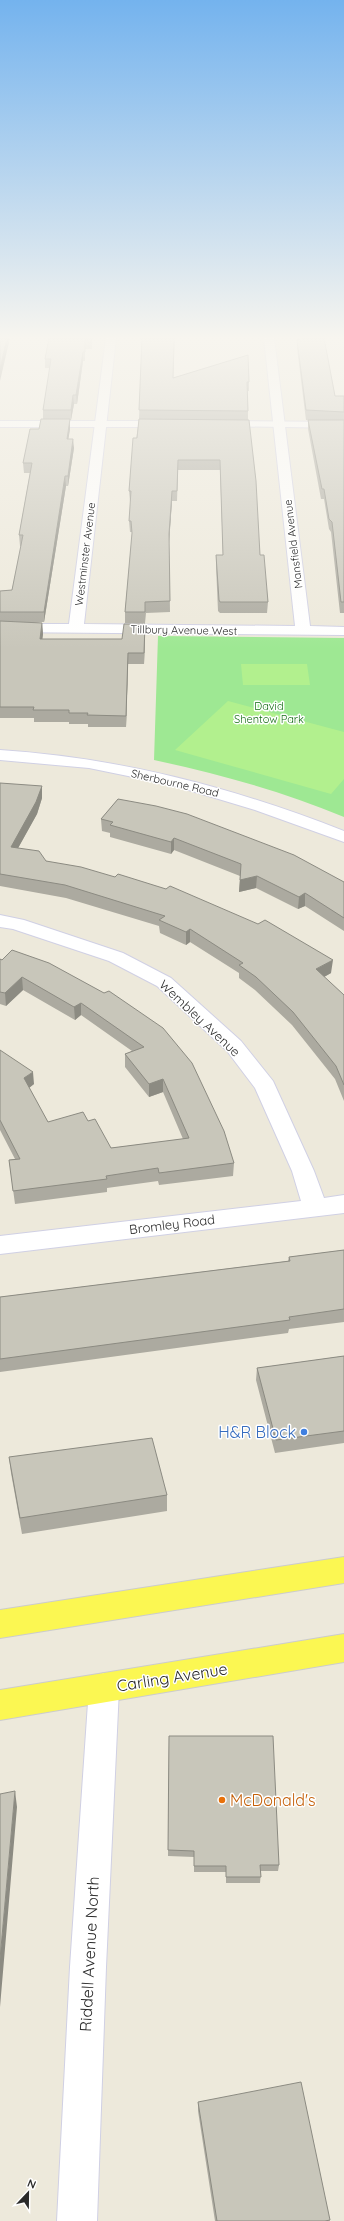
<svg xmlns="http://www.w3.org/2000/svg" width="344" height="2221" font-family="Quicksand,sans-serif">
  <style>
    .green { fill: #9ee893 }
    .pitch { fill: #b2f08e }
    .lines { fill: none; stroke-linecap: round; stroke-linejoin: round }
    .minor-casing { stroke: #d0d0e4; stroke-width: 2 }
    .tertiary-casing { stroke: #d0d0e4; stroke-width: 2 }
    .primary-casing { stroke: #ccc; stroke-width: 2 }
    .minor { fill: #fff; fill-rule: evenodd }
    .tertiary { fill: #fff; fill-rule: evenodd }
    .primary { fill: #fbf752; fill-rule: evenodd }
    .wall { fill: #acaaa0 }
    .shaded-wall { fill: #8c8b82 }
    .building { fill: #c8c6ba; stroke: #8c8b82 }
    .shop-dot { fill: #3f7fe0; stroke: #fff; stroke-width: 1.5 }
    .food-dot { fill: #e8710a; stroke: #fff; stroke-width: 1.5 }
    .labels { text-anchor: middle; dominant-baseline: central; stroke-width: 3; stroke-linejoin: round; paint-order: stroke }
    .far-street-label { font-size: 11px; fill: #2a2a2a; stroke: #fff }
    .far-park-label { font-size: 11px; fill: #146d15; stroke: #fff }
    .street-label { font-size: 13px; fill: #2a2a2a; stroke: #fff }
    .near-shop-label { font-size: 16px; fill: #366cbe; stroke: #fff; text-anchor: end }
    .near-street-label { font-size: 16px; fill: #2a2a2a; stroke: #fff }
    .near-food-label { font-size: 16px; fill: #c56008; stroke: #fff; text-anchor: start }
  </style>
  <rect width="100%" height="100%" fill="#ede9db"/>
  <!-- green -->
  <path class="green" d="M158,636L344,638V817C283,791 218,774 154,760Z"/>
  <!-- pitch -->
  <path class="pitch" d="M241,664H307L310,685H243Z
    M228,701L344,732V779L331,794L175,750Z"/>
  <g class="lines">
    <!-- minor casing -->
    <g class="minor-casing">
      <path id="minor" d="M106,338H116L84,624L295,626L264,338H274L310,626L344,627V635L0,632V624H69Z
        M0,915L24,920L123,953L171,978L241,1041L273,1081L314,1171L324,1198L344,1195V1213L0,1254V1236L301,1201L292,1171L255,1088L227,1051L157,986L109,961L13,929L0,927Z
        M104,1673L115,1678L119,1688L106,1967L97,2221H57L70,1967L89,1688L93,1678Z"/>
    </g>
    <!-- tertiary casing -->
    <g class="tertiary-casing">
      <path id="tertiary" d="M0,421H169L175,424L169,427H0Z
        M219,421L344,422V428L215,426L213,424Z
        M0,750C121,758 231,787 344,831V842L255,810L172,785L89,768L0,760Z"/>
    </g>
    <!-- primary casing -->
    <g class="primary-casing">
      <path id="primary" d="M344,1557V1583L0,1638V1610Z
        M344,1634V1662L0,1720V1690Z"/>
    </g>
    <!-- minor -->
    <use href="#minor" class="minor"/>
    <!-- tertiary -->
    <use href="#tertiary" class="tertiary"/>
    <!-- primary -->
    <use href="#primary" class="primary"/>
  </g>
  <!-- wall -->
  <path class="wall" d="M49,338H92V349H85V361H83L77,404H74L71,420H70V429L68,439L74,448L68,486H66L44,622H35L42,623L43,634L42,639H122L145,624L144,664H128L126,727H88V724H69V722H34V718H0V591L12,590L21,546H20L19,535L30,473H24L23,463L39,429L43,419V410L50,368H45V359Z
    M142,338H175L173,378L249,382V391H247L248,411V420L260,555L268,602L267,613H220L218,611L216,566V555H223L220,470H178L177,501H172L169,541L170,612L146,613L145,623H125V612L132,534V532H130L129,521L131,501H130L129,491L139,419Z
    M297,340L335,396H344V613H340L331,532L329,529L324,499H321L308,429V420H306L297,348Z
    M0,783L42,798L37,814L18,848L46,861L331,973L324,977L344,995V1101L335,1079L292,1025L255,990L239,978V973L190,942L186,945L160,933L159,926L66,898L0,886Z
    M118,799L344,882V931L305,906L298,909L256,888L239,892L240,876L174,850L171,854L110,837V833L102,831L101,819Z
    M0,959L104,993L234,1163L233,1176L159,1185L158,1181L107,1188V1192L15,1204L9,1160L15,1159L0,1130V1050L34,1084L29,1088L48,1122L88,1121L111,1148L183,1139L163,1092L149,1097L125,1067V1054L132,1051L81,1015L75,1020L23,990L6,1006L0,1004Z
    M344,1250V1322L289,1329L288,1333L0,1372V1297L288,1261L289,1257Z
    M344,1356V1443L275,1453L256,1380L257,1368Z
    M9,1457L167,1495V1511L22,1534L11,1473Z
    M169,1736L279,1865L278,1871H261L260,1883H226V1872H194V1857L168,1856Z
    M198,2102L330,2220L329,2221H215L198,2111Z"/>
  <!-- shaded-wall -->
  <path class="shaded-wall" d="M7,338H10L0,381V369Z
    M83,352V361L77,404L76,395Z
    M73,395L74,404L71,420V410Z
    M70,419V429L67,448V439Z
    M73,439L74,448L68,486V476Z
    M65,476L66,486L44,622V612Z
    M172,491V501L169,544V534Z
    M42,623L43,634L41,650L40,639Z
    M145,624V635L144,664V653Z
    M128,653V664L126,727V716Z
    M42,786V798L37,814L12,859L11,847Z
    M174,838V850L171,854V842Z
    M257,876L256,888L239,892L240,880Z
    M305,893V906L298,909L299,897Z
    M190,929V942L186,945V932Z
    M333,960L331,973L315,982L316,969Z
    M22,977L23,990L6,1006L5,993Z
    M81,1003V1015L75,1020L74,1007Z
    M33,1072L34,1084L25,1091L24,1078Z
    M163,1079V1092L149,1097V1084Z
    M15,1791L17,1807L0,2007V1959Z"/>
  <!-- building -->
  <path class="building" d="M0,338H7L0,369Z
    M49,338H92V340H85V352H83L76,395H73L71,410H43L51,359H45Z
    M142,338H174L173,378L248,355L249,382H247L248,411L139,410Z
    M304,338H324L335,396H344V412L306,410L297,340Z
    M41,419H70L67,439H73L68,476H65L44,612H0V591L12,590L23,535H19L32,463H23L30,429H39Z
    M139,419L249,420L256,481L260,555H264L268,602H220L219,600L216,555H223L220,460H178L177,491H172L169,534L170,601L145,602V612H125L132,533L131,521H129L131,491H129L133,438H137Z
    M308,420H344V602H341L332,522L329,519L324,489H322Z
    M0,621L42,623L40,639H122L124,624H145L144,653H128L126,716L87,715L88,713H69V710H33L34,707H0Z
    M0,783L42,786L36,802L11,847L39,851L46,861L81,867L115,877L118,874L166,889L170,886L258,924L265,920L333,960L316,969L344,995V1085L336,1066L293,1012L256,977L239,965L243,963L190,929L186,932L159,920L165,916L65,885L0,874Z
    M118,799L156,806L187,814L294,855L344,882V918L305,893L299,897L257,876L240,880L241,864L174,838L171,842L110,825L113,822L101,819Z
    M12,950L49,963L104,993L109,991L163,1028L192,1063L224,1131L234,1163L159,1173L158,1168L106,1176L107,1179L13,1191L9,1160L20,1159L0,1120V1050L33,1072L24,1078L48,1122L83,1112L88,1121L95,1119L111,1148L189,1138L163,1079L149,1084L125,1054L144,1047L81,1003L74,1007L22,977L5,993L0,992V959L2,960Z
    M344,1250V1309L289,1317L290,1320L0,1359V1297L290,1261L289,1257Z
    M344,1356V1431L276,1440L257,1368Z
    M152,1438L167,1495L20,1518L9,1457Z
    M169,1736H273L279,1865H260L261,1877H226V1866H194V1851L168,1850Z
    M15,1791L0,1959V1794Z
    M301,2082L330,2220L325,2221H217L198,2102Z"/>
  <!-- sky -->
  <linearGradient id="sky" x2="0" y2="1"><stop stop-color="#74b3ee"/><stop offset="0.52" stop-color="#f7f5ef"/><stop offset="1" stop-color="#f7f5ef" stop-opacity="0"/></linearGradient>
  <rect width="344" height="649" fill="url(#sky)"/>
  <!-- markers -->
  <circle class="shop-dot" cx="304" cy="1432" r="4"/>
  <circle class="food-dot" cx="222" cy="1800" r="4"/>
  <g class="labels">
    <!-- far-street labels -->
    <g class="far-street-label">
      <text transform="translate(293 544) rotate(-97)">Mansfield Avenue</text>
      <text transform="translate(85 554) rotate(-83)">Westminster Avenue</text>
      <text transform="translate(184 630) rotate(1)">Tillbury Avenue West</text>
      <text transform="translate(175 783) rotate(13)">Sherbourne Road</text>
    </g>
    <!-- far-park labels -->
    <g class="far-park-label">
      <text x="269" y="706">David<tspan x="269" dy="13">Shentow Park</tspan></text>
    </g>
    <!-- street labels -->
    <g class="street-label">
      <text transform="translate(200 1018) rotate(43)">Wembley Avenue</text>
      <text transform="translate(172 1224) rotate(-7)">Bromley Road</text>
    </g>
    <!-- near-shop labels -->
    <g class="near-shop-label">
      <text x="296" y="1432">H&amp;R Block</text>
    </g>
    <!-- near-street labels -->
    <g class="near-street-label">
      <text transform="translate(172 1677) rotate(-9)">Carling Avenue</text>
      <text transform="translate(89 1954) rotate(-87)">Riddell Avenue North</text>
    </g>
    <!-- near-food labels -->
    <g class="near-food-label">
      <text x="230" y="1800">McDonald's</text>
    </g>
  </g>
  <!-- north arrow -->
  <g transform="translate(28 2193) rotate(22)" stroke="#ffffff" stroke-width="3" paint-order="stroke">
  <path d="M0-3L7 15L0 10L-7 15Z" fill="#2a2a2a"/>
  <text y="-6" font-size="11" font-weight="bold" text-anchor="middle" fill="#2a2a2a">N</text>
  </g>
</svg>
